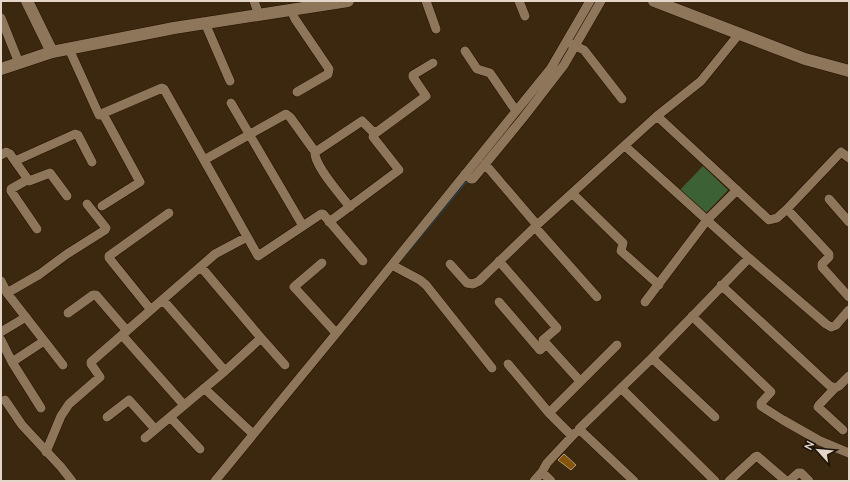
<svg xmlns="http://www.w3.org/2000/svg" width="850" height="482" font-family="Lato,sans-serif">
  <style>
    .green { fill: #3c6134 }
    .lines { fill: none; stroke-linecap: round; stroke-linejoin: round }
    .stream { stroke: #184d6e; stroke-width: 2 }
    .building { fill: #865509; stroke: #b2997d }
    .street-casing { stroke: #231000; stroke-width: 10 }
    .secondary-casing { stroke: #231000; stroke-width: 13 }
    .street { stroke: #8e765b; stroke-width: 9 }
    .secondary { stroke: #8e765b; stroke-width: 12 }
  </style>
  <rect width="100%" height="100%" fill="#3c280f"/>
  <!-- green -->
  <path class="green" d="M703,166L728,190L706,213L680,190Z"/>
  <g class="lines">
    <!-- stream -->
    <path class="stream" d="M556,67L562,59
      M402,259L467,180"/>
  </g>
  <!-- building -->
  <path class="building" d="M564,454L576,465L571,470L558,460Z"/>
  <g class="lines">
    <!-- street casing -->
    <g class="street-casing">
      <path id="street" d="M254,1L259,15
        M426,1L436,29
        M519,1L525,16
        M291,10L295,19L329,69L328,74L297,92
        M1,18L19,63
        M205,23L230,81
        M571,44L584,50L622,99
        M69,49L99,115L162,88L164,89L258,256L321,214H323L363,261
        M465,51L477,69L490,73L516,111
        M231,103L303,226
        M657,116L769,220L777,218L787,209L841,152L849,158
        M625,146L749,258L826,324L831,327L836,325L849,310
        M315,150C312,164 341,195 350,207
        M1,155L6,152L10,154L29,181L50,173L67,196
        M204,160L286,114L290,117L313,149L317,151L362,121L372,131L377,132L426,96L413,77V75L433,63
        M15,161L75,134L78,135L92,162
        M485,164L537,225
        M465,174L471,179H473L523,118L564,65L601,1
        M27,180L11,189V191L37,229
        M573,194L623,243L621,251L659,285
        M829,199L849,222
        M102,206L140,182L103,114
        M787,209L829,254V257L822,264V267L849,297
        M329,222L399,170L373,137L374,132
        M535,227L597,297
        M499,261L557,328L543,340L580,381
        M322,263L295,286L294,287L336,333
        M450,264L467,283L473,284L479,281L537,225L657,116L701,81L739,34
        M392,265L420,280L426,285L492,368
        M1,281L7,293L63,365
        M721,285L830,386L835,388L839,386L849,376
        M7,293L40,274L67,254L105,230L106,228L87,204
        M163,300L225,371
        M499,302L540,350L546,344
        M645,302L707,220L737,190
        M151,310L109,258V256L169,213
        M68,313L93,295H96L127,331
        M692,316L771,392L761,403V406L783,420L820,441L849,453
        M1,332L26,317
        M122,335L184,405
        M261,338L285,365
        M1,340L12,362L41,408
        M652,358L715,417
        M12,362L44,341
        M508,364L549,413L572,436
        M204,388L253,434
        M621,388L715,481
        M835,388L819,405L818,407L843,430
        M5,400L22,425L61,467L72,481
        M549,413L617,345
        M107,417L129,400L155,429
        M170,417L200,449
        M145,438L225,371L261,338L201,267
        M46,452L61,416L69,404L100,377L91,364V362L215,254L247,237
        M542,472L551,481
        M215,481L353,313L551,68L590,1
        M534,481L542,472L547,463L575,433
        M634,481L579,429L652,358L749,258
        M729,481L755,457L757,456L786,481
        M789,481L798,473H801L809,481"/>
    </g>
    <!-- secondary casing -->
    <g class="secondary-casing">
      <path id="secondary" d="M27,1L52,52
        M654,1L805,59L849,71
        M1,69L52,52L174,28L348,1"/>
    </g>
    <!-- street -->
    <use href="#street" class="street"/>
    <!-- secondary -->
    <use href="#secondary" class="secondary"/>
  </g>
  <!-- border -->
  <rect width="850" height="482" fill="none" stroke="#e4d7c9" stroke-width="4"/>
  <!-- north arrow -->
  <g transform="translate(818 450) rotate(297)" stroke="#1c1308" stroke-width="3" paint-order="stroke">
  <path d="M0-3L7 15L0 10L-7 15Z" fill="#e4d7c9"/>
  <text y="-6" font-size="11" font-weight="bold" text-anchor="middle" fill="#e4d7c9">N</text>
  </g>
</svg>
